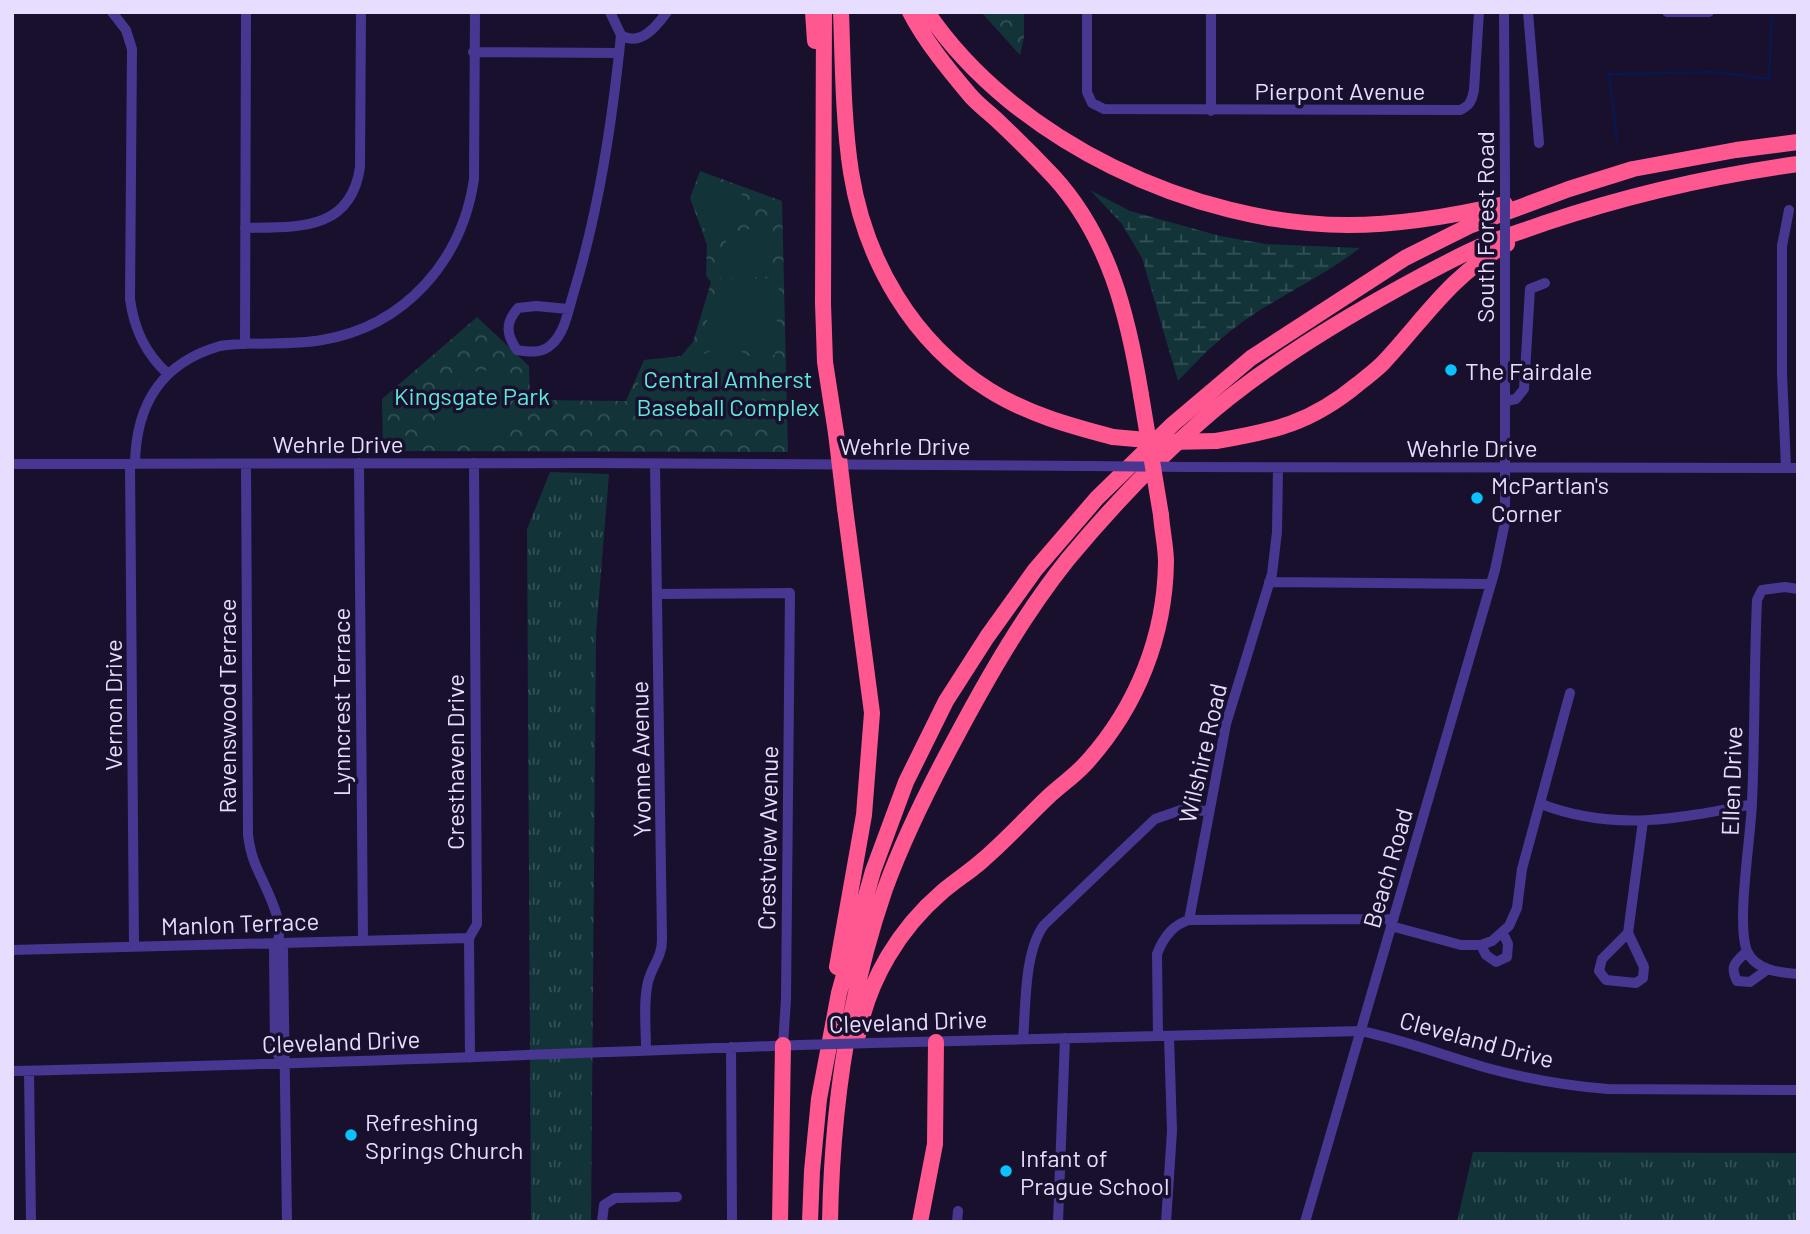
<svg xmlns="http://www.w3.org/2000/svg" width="1810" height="1234" font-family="Barlow,sans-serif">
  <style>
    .grass { fill: url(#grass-tufts) }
    .wetland { fill: url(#wetland-marsh) }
    .park { fill: url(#park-crowns) }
    .pitch { fill: #123439 }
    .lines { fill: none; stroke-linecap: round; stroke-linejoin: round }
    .stream { stroke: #071750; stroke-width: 2.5 }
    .minor { stroke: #483790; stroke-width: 10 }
    .highway { stroke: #ff5890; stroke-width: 16 }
    .minor-bridge { stroke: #483790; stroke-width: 10 }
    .highway-bridge { stroke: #ff5890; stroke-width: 16 }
    .poi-dot { fill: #09c2ff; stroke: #19102e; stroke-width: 2.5 }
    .labels { text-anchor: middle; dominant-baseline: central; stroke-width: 7; stroke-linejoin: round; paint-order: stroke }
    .street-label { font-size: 24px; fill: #e6ddff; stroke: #19102e }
    .poi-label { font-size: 24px; fill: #e6ddff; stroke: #19102e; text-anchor: start }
    .park-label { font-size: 24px; fill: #5eeadb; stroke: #19102e }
  </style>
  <defs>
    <pattern id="grass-tufts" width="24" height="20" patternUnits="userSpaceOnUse" patternTransform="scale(1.75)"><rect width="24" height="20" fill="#123439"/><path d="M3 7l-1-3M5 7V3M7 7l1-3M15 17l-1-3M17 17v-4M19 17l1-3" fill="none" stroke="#345157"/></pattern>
    <pattern id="wetland-marsh" width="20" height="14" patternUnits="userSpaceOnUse" patternTransform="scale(1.75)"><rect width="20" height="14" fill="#123439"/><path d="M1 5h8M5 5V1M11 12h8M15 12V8" fill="none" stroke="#345157"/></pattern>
    <pattern id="park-crowns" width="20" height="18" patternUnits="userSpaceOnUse" patternTransform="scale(1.75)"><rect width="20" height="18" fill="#123439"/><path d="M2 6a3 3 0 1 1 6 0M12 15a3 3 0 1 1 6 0" fill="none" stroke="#345157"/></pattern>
  </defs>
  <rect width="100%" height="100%" fill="#19102e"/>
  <!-- grass -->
  <path class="grass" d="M550,472L609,474L596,633L591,1222H531L527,529Z
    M1473,1152L1798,1153V1222H1457Z"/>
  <!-- wetland -->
  <path class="wetland" d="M1090,190L1130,211L1220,236L1266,244L1360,248C1321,278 1276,297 1237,326C1215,342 1197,361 1178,381L1142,258L1122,224Z"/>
  <!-- park -->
  <path class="park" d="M981,12H1024V38L1020,55Z
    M700,171L782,201L788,452L383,451L382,399L477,317L529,366L530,400L626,401L644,360L681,356L693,342L711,282L706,276L707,245L690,198Z"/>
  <!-- pitch -->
  <path class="pitch" d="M708,178C722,182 742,188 747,203L735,224L711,241C696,214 693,206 708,178Z
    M770,226V272L766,277L718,278L720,253L731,232Z
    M779,280L775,355L702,338C707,320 715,290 735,283C747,279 766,281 779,280Z
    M714,349L738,350L782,374L735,433L700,401L679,373L696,358Z
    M674,358L675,402L673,405L640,404C633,375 644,359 674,358Z
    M505,368L507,444L433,445L436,416L453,391L473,372Z"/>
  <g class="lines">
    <!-- stream -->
    <path class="stream" d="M1617,140L1609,74L1715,72L1769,79L1772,12"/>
    <!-- minor -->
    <path class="minor" d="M112,12L126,30L132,49L130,299C134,329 145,353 168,374
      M610,12L621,35
      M1087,12V92L1092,103L1104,109L1460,110C1470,106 1472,100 1474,90L1479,12
      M1504,12L1505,184
      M1528,12L1539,143
      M1667,12H1709
      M621,35C640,47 656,27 667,12
      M473,52L619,53
      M1211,111V12
      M245,228C296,227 351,232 360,167L361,12
      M568,309L536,306L518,308C505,323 506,334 517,350C529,352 542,354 552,344C565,332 568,311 573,295C599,210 612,123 621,35
      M245,344L246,12
      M1506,401L1516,399L1524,389L1530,289L1545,283
      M359,463L363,941
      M12,464L589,463L1088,466
      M130,464L134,947
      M135,464C136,404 161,363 220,346C254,341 289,346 322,340C405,326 462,261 474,179L475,12
      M246,464L248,835C249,843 251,853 254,861C262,883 291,928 274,948L275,1050L283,1063
      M1187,467L1798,468
      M1786,468L1782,373V246L1789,210
      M1269,582L1490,584
      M1798,589L1785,587L1762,590L1757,600C1754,667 1755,735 1752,802C1751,837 1736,923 1747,951C1755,970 1780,973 1798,974
      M658,594L790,593L786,999L783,1045
      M1541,804C1614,832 1678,819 1752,804
      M1189,920L1393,919
      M1391,926L1461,945H1481L1492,941L1509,926L1517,908L1522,869L1570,693
      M1628,933L1644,967L1643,978L1636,983L1606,980L1599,971L1602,959L1628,933L1643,821
      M279,942L283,949L287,1222
      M1481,945L1486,955L1496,962L1507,957L1508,944L1503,933
      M12,950L469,938
      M1747,951C1736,962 1729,965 1737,981L1750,982L1768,969
      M1158,1036L1157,954C1163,938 1172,925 1189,920L1226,724L1272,574L1277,532L1278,468
      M1023,1039C1026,1005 1024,952 1044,925L1155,819L1181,810L1209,811
      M872,1043L1361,1031C1405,1040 1447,1057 1491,1069C1529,1079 1568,1086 1608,1089L1798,1090
      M731,1047L732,1222
      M646,1049C646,1028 643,1002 648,982C652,966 662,957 662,940L655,464
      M470,1058L469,938L477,924L474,463
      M12,1071C275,1065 537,1055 800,1045
      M29,1071L31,1222
      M602,1222L604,1205L615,1198L677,1197
      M957,1222L958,1211
      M1058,1222L1065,1038
      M1166,1222L1172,1131L1169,1036
      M1305,1222L1495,570L1505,522V283"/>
    <!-- highway -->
    <path class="highway" d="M813,12L815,41
      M824,12L823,303L825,362L836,433
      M841,12C843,65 843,120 851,172C865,260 912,342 989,390C1027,414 1071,426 1113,437
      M910,12C925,41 948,69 969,94C978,105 990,113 1000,123C1018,140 1036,158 1053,176C1109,237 1128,315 1141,395
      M927,12C1014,141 1195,225 1348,225C1402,225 1453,216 1505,204
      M1216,441C1275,431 1311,423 1358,384C1367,377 1376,370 1383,363C1426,317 1450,276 1507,244
      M837,967L864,815L872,713L845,508
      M858,1035C869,979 899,929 942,892C956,880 971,871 984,859C1007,839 1027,817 1049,796C1062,784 1077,774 1088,761C1137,706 1165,636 1166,562C1166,547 1162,530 1161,515
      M780,1222L783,1045
      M810,1222L812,1171L819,1099L839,993L873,871L906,782L946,701L987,637L1035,570L1097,498L1173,424L1251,358L1405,258L1469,226L1569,189L1633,169L1736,150L1798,142
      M830,1222C832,1109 848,996 885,889C904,837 929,787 955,739C988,677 1024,614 1068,559C1108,511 1152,464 1199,423C1258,370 1332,325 1401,287C1429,272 1457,256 1486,244C1505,236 1526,230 1545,223C1628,195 1711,176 1798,164
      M920,1222L935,1144L936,1042"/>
    <!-- minor-bridge -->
    <path class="minor-bridge" d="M1505,184V283
      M1088,466L1187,467
      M800,1045L872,1043"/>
    <!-- highway-bridge -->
    <path class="highway-bridge" d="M1141,395L1161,515
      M836,433L845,508
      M1113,437L1169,442L1216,441"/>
  </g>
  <!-- markers -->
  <g class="poi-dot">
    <circle cx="1451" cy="370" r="7"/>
    <circle cx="1477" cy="498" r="7"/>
    <circle cx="351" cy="1135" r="7"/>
    <circle cx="1006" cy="1171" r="7"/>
  </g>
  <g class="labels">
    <!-- street labels -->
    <g class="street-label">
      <text x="1340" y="90">Pierpont Avenue</text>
      <text transform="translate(1484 227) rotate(-90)">South Forest Road</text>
      <text x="338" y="443">Wehrle Drive</text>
      <text x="905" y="445">Wehrle Drive</text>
      <text x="1472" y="447">Wehrle Drive</text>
      <text transform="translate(340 702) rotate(-90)">Lynncrest Terrace</text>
      <text transform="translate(112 705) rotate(-90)">Vernon Drive</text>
      <text transform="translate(226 706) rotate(-90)">Ravenswood Terrace</text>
      <text transform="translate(1202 753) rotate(-77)">Wilshire Road</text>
      <text transform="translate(640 759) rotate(-91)">Yvonne Avenue</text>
      <text transform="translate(454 762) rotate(-90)">Cresthaven Drive</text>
      <text transform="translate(1731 781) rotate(-88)">Ellen Drive</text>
      <text transform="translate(767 838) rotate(-89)">Crestview Avenue</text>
      <text transform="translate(1387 868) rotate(-74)">Beach Road</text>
      <text transform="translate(240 923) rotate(-2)">Manlon Terrace</text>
      <text transform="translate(908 1021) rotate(-2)">Cleveland Drive</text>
      <text transform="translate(1477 1039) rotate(15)">Cleveland Drive</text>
      <text transform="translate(341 1041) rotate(-2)">Cleveland Drive</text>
    </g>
    <!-- poi labels -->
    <g class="poi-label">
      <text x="1465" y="370">The Fairdale</text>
      <text x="1491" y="484">McPartlan's<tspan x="1491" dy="28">Corner</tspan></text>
      <text x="365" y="1121">Refreshing<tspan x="365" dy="28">Springs Church</tspan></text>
      <text x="1020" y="1157">Infant of<tspan x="1020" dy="28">Prague School</tspan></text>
    </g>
    <!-- park labels -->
    <g class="park-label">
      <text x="728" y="378">Central Amherst<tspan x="728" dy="28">Baseball Complex</tspan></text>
      <text x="472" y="395">Kingsgate Park</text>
    </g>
  </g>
  <!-- border -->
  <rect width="1810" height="1234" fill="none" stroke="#e6ddff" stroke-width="28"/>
</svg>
